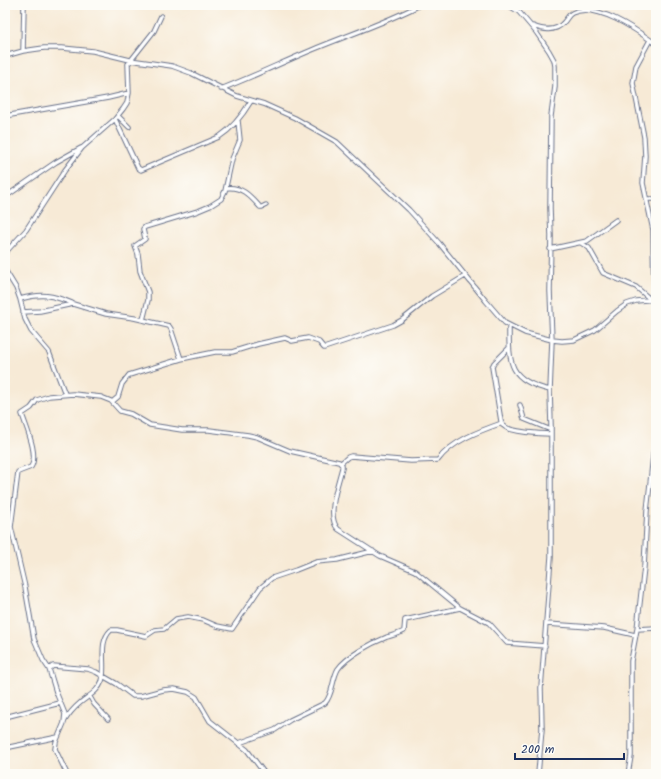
<svg xmlns="http://www.w3.org/2000/svg" width="661" height="779" font-family="Kalam,sans-serif">
  <style>
    .lines { fill: none; stroke-linecap: round; stroke-linejoin: round }
    .street-casing { stroke: #687088; stroke-width: 5.5 }
    .street { stroke: #fff; stroke-width: 3.5 }
  </style>
  <rect width="100%" height="100%" fill="#fdfcf7"/>
  <filter id="ink" filterUnits="userSpaceOnUse"><feTurbulence type="fractalNoise" baseFrequency=".025" numOctaves="2"/><feDisplacementMap in="SourceGraphic" scale="8" xChannelSelector="R" yChannelSelector="G"/><feConvolveMatrix kernelMatrix="1 2 1 2 8 2 1 2 1" color-interpolation-filters="sRGB"/></filter>
  <filter id="wash" filterUnits="userSpaceOnUse"><feTurbulence type="fractalNoise" baseFrequency=".012" numOctaves="4" result="noise"/><feDisplacementMap in="SourceGraphic" scale="16" xChannelSelector="R" yChannelSelector="G"/><feGaussianBlur stdDeviation="0.9" result="paint"/><feColorMatrix in="noise" values="0 0 0 0 0 0 0 0 0 0 0 0 0 0 0 0 0 1.4 0 .05"/><feComposite in="paint" operator="in"/></filter>
  <g filter="url(#wash)">
    <rect width="100%" height="100%" fill="#f7ead6"/>
  </g>
  <g filter="url(#ink)">
    <g class="lines">
      <!-- street casing -->
      <g class="street-casing">
        <path id="street" d="M508,5L519,12L536,32L549,51L554,60L555,66V87L551,116L550,208L551,236L550,291L552,340L550,391L551,425V557L541,688L542,729L538,774
          M533,26C543,30 556,32 564,22C567,19 568,15 572,13C596,1 638,31 656,44
          M650,40L636,66L633,83L644,137L645,156L643,183L653,230L654,303L656,312
          M23,51L24,5
          M5,56L23,51L44,48H62L93,51L130,60L172,66L191,73L237,96L264,104L295,118L337,142L409,210L439,243L486,301L505,323L525,333L552,340L562,341L574,340L595,330L617,311L627,304L636,301L656,299
          M221,89C252,77 281,63 312,50C348,35 385,23 420,5
          M5,116L108,98L129,93
          M118,116L129,127
          M115,119L138,168L141,170L219,137C233,128 242,116 251,101
          M226,188C242,186 250,196 260,207H262L266,205
          M5,197L56,162L81,148
          M647,199H656
          M581,243L589,248L603,273L636,287L650,299
          M550,249L587,241L616,220
          M5,253L26,230L65,170L82,148L115,119L123,109L127,103L129,93L128,64L154,31L161,16
          M5,270L16,288L20,299L25,319L31,331L49,352L65,394
          M20,299C42,293 52,295 72,303
          M23,312L40,311L73,304L106,314L134,318L169,326L171,329L181,359
          M143,320L148,300V292L140,271L138,254L135,246L145,239L143,229L145,227L198,211L210,206L221,199L225,191L232,159L240,140L238,121
          M509,325C509,363 508,380 550,390
          M509,348L494,363L492,367L501,421C501,423 502,425 504,426C510,432 541,434 551,434
          M112,402L118,397L122,384L129,375L181,359L215,352H232L258,344L285,338L292,341L308,338L319,342L324,348L393,325L402,320L432,296L465,276
          M520,405L524,419L551,430
          M341,463L348,457L351,456L411,461L438,460C452,441 479,431 502,423
          M547,624L604,628L635,635
          M637,629L656,628
          M49,669L53,666L88,669L96,672L117,684L133,696H141L163,690L174,689L188,692L196,697L210,721L247,750L265,774
          M90,697L94,704L108,719
          M5,717L60,703
          M64,722C68,715 74,708 80,703C88,696 98,692 102,681C107,665 97,643 111,630H117L146,636L155,630L164,629L176,619L188,617L203,620L217,626L232,629L260,588L272,578L296,570L316,562L337,560L373,551
          M239,743L275,730L290,720L325,703C333,695 332,679 338,669C347,656 372,643 387,637C393,635 399,634 404,631L405,620L460,608
          M5,748L58,737
          M67,774L55,749L56,742L64,723L65,714L56,692L49,669L43,660L34,639L25,587L11,527L18,472L31,467C39,455 26,427 22,414L31,408L37,400L49,396L73,394L101,397L111,401L120,411L131,414L150,425L182,430H209L248,435L257,437L290,451L339,462L342,465V468C338,484 326,516 338,529L380,556L415,571L460,608L489,623L507,643L545,646
          M628,774L631,756V661L637,629L644,567L647,511L656,429"/>
      </g>
      <!-- street -->
      <use href="#street" class="street"/>
    </g>
  </g>
  <!-- margin -->
  <rect width="661" height="779" fill="none" stroke="#fdfcf7" stroke-width="20"/>
  <!-- scale -->
  <path d="M515 753v6h109v-6" fill="none" stroke="#1b2f5e" stroke-width="2"/>
  <text x="521" y="753" font-size="12" fill="#1b2f5e" stroke="#fdfcf7" stroke-width="3" paint-order="stroke">200 m</text>
</svg>
